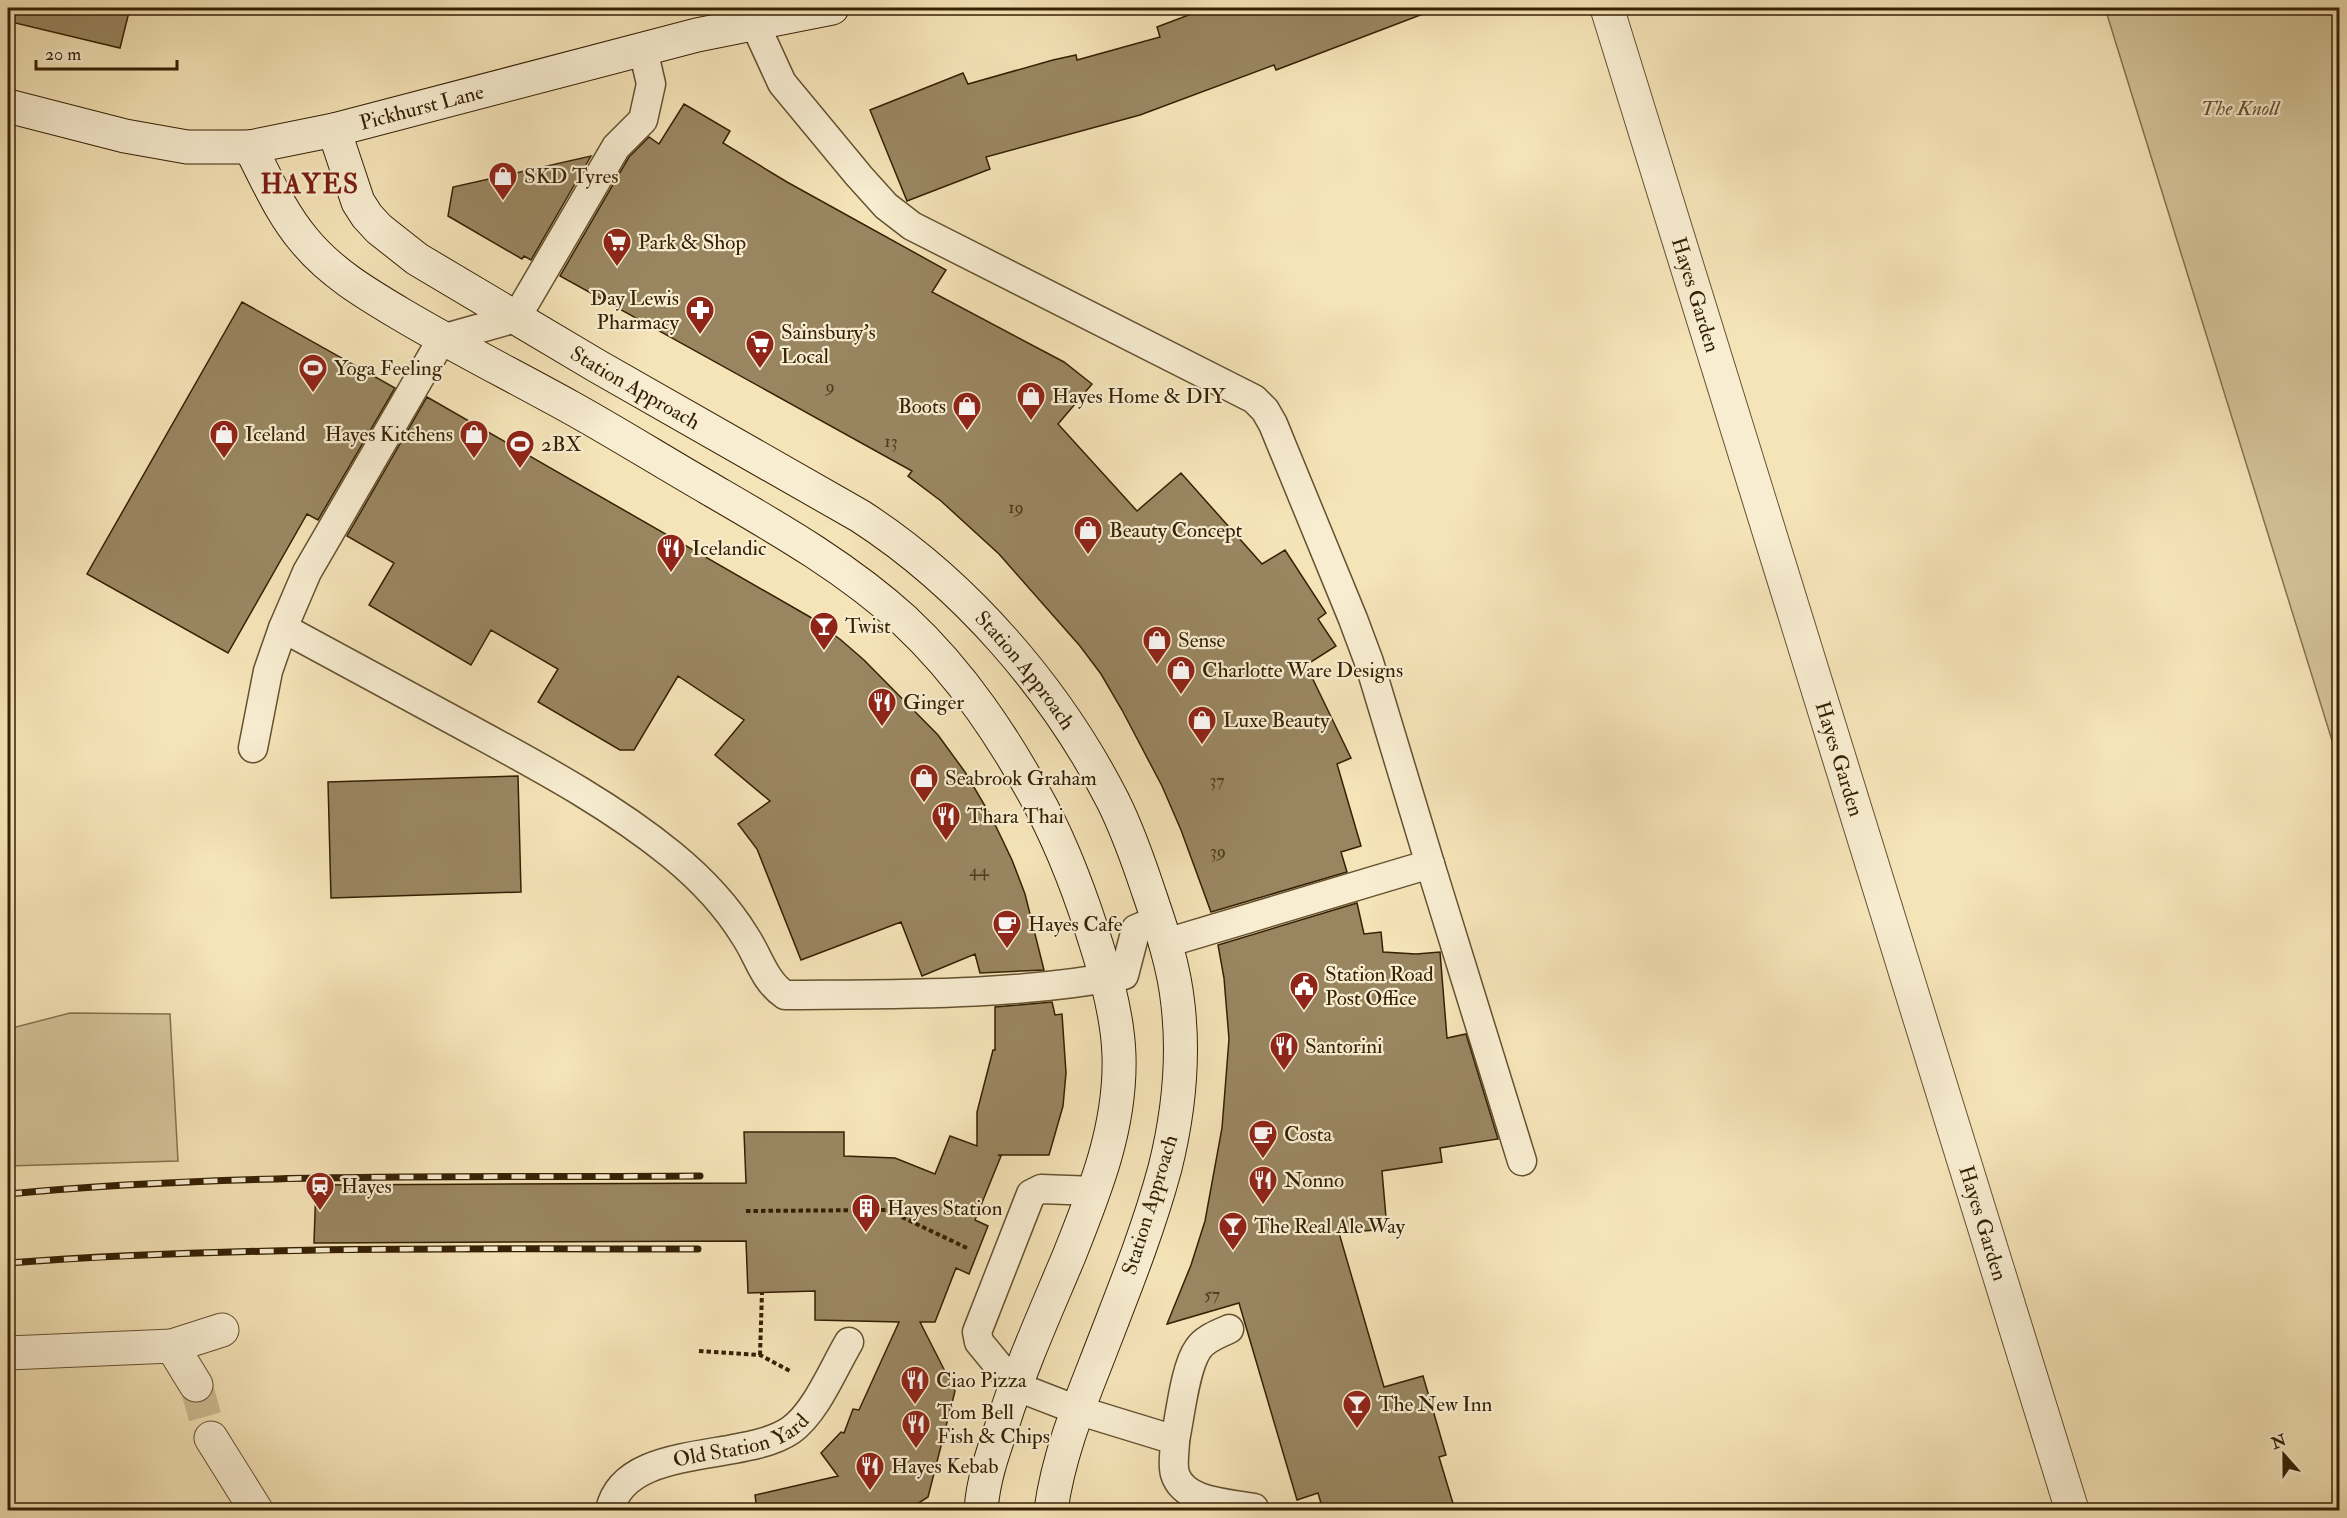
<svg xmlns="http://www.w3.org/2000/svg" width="2347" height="1518" font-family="'IM FELL Double Pica',serif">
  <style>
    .green { fill: #d4c399; stroke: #84724e; stroke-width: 1.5 }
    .building { fill: #998661; stroke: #352003; stroke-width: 1.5 }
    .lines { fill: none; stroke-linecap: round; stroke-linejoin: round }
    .street-tunnel { stroke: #cfbd94; stroke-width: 33; stroke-dasharray: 33 16; stroke-linecap: butt }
    .lane-casing { stroke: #655130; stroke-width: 31 }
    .street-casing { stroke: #655130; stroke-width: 35 }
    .secondary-casing { stroke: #352003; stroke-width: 35 }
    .path { stroke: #352003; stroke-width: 4; stroke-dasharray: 4.5 3; stroke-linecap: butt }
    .lane { stroke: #f8edd1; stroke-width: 28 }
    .street { stroke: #f8edd1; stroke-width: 33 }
    .secondary { stroke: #f8edd1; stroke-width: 33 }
    .rail-casing { stroke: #352003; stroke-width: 7 }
    .rail { stroke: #f8edd1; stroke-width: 4.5; stroke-dasharray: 14; stroke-linecap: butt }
    .labels { text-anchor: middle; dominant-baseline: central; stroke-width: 4.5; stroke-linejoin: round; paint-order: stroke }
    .number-label { font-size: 18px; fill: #4e3a1a }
    .street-label { font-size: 21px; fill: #352003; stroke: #f8edd1 }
    .park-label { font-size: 21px; font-style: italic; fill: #655130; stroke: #f8edd1 }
    .poi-label { font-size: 21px; fill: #352003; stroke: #f8edd1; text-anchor: start }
    .district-label { font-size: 27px; font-weight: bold; letter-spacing: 1.5px; fill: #7a1f14; stroke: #f8edd1 }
  </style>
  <rect width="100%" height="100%" fill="#f5e4b8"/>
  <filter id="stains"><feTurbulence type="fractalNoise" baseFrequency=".00333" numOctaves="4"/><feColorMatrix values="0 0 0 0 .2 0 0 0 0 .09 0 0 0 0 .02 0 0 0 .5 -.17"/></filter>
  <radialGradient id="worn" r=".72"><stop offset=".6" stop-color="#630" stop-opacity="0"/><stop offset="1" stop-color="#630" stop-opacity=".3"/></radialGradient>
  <!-- green -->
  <path class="green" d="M2105,8H2339V763Z
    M70,1013L170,1014L178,1161L8,1166V1026L16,1027Z"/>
  <!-- building -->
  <path class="building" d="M13,8H130L120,48L11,22Z
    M1207,8H1431V11L1276,70L1274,65L1140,115L986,157L990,169L907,201L870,110L963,73L968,84L1053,60L1076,55L1077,60L1160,37L1157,27Z
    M684,104L730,131L723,143L787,182L946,270L932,292L1064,362L1092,384L1058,424L1137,511L1181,473L1262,564L1285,550L1326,613L1318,619L1336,646L1306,665L1351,758L1337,764L1361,846L1341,852L1347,872L1211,912L1181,830L1162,786L1122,710L1101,674L1080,646L999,554L941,501L908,476L912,471L560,276L629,157L649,137L659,144Z
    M591,156L531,260L524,256L522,259L448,216L453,187Z
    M242,302L395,388L318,520L307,514L228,653L87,574Z
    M427,397L810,617L841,640L864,660L938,735L965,772L991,816L1012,860L1025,894L1044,970L980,973L975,954L922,976L901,922L801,960L757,849L738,824L770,801L715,755L744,720L678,676L634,750H620L538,702L558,669L491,630L471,665L369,605L394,563L347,536Z
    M518,776L521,892L331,898L328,782Z
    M1357,903L1364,934L1381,932L1383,952L1416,954L1440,952L1447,1038L1466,1034L1498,1139L1440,1148L1442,1162L1382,1171L1387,1229L1339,1233L1384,1387L1423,1376L1446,1455L1439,1457L1455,1510H1323L1318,1493L1297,1500L1239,1303L1167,1324L1191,1265L1205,1221L1222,1128L1229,1039L1224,978L1218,945Z
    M1052,1002L1055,1015L1062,1014L1066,1073L1063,1106L1049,1155H998L1001,1156L975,1220L988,1226L969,1274L956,1268L935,1322H920L955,1391L928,1497L908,1510H757L755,1495L838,1476L821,1453L841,1432L844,1433L853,1409L859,1410L899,1322L815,1320V1291L748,1293L746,1241L314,1243L316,1185L746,1183L744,1132H844V1156L895,1158L935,1174L950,1136L977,1146V1112L993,1050H995V1007Z"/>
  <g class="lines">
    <!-- street-tunnel -->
    <path class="street-tunnel" d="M196,1385L211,1438"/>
    <!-- lane casing -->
    <g class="lane-casing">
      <g id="lane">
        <path d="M754,22L782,83L859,176L886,206L912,226L1254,399L1265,410L1273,424L1353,619L1369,662L1430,864L1166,943"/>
        <path d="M283,628C347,662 411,697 475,732C543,769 612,806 672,855C700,878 726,905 745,936C759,957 764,981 785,995C898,994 1013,996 1124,975L1136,929L1158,920"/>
        <path d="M253,748L268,671L283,628L307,572L442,339L516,318L616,147L643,120L651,84L643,49"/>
        <path d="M1430,864L1522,1161"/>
        <path d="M1095,1191L1041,1189L1031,1194L977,1332L979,1342L1015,1386L1077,1410L1175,1440C1175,1451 1172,1464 1175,1474C1184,1503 1229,1503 1254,1508"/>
        <path d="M1175,1440C1180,1417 1185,1367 1198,1349C1205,1338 1219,1334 1229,1329"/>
        <path id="s1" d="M610,1510C625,1442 744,1463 791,1430C816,1412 833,1369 849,1342"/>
      </g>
    </g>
    <!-- street casing -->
    <g class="street-casing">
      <g id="street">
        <path id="s2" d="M1607,8L2072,1510"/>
        <path d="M172,1346L222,1330"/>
        <path d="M8,1353L172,1346L196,1385"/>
        <path d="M211,1438L256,1510"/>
      </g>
    </g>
    <!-- secondary casing -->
    <g class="secondary-casing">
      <g id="secondary">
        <path id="s3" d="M8,106L125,136L187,147H250L334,130L697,35L832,8"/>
        <path id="s4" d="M334,130L358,202L367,216L379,229L417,259L597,366L860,516C965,584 1056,689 1113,801C1127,829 1138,860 1148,890C1161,928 1174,965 1178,1005C1184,1058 1178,1116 1165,1168C1147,1235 1120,1300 1095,1365C1076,1413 1058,1459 1051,1510"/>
        <path d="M250,147C266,178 281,213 304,240C331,273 367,294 404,316C458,348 514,376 570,407C617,433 663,462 710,489C777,528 846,567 904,620C962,674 1005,739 1042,808C1066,854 1083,901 1098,950C1109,985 1118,1020 1119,1056C1121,1127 1095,1191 1069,1256C1046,1311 1021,1366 1003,1423C993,1452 983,1480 981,1510"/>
      </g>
    </g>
    <!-- path -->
    <path class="path" d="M746,1211L887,1210L969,1249
      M699,1351L760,1355L790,1371
      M760,1355L762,1292"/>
    <!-- lane -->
    <use href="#lane" class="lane"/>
    <!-- street -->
    <use href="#street" class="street"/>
    <!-- secondary -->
    <use href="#secondary" class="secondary"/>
    <!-- rail casing -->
    <g class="rail-casing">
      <path id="rail" d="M8,1194C237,1172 470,1178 700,1176
        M8,1263C238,1246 468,1249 698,1249"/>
    </g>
    <!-- rail -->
    <use href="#rail" class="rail"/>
  </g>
  <!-- icons -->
  <defs>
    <g id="shop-pin" transform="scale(1.5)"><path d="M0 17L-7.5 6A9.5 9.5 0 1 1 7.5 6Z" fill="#8f2418" stroke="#f8edd1"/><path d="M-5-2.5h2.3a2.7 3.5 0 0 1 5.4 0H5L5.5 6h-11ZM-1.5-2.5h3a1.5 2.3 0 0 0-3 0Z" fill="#fff"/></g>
    <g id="supermarket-pin" transform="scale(1.5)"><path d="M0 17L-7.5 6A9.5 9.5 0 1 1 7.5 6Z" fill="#8f2418" stroke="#f8edd1"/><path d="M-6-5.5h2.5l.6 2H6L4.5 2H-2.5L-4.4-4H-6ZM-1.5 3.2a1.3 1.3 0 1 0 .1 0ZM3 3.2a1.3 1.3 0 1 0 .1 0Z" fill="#fff"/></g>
    <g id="pharmacy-pin" transform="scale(1.5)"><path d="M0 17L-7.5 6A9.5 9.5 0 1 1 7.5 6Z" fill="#8f2418" stroke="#f8edd1"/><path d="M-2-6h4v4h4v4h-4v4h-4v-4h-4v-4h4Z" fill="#fff"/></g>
    <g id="stadium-pin" transform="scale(1.5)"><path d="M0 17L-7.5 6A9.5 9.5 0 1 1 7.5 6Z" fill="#8f2418" stroke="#f8edd1"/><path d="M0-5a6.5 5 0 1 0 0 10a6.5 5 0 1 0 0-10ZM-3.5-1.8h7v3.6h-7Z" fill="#fff"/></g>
    <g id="restaurant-pin" transform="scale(1.5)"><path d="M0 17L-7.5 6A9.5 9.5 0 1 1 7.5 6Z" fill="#8f2418" stroke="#f8edd1"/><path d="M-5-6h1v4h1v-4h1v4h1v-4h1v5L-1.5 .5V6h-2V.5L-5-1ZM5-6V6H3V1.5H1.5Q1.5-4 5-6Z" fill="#fff"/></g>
    <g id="bar-pin" transform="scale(1.5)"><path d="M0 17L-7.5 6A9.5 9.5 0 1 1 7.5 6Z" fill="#8f2418" stroke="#f8edd1"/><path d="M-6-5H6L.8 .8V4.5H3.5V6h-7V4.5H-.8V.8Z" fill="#fff"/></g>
    <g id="cafe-pin" transform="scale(1.5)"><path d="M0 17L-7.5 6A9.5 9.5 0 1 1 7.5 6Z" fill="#8f2418" stroke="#f8edd1"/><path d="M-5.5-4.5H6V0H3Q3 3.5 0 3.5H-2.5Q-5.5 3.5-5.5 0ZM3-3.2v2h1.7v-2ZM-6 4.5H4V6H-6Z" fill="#fff"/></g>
    <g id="civic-pin" transform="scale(1.5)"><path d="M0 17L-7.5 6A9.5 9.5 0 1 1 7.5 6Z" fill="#8f2418" stroke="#f8edd1"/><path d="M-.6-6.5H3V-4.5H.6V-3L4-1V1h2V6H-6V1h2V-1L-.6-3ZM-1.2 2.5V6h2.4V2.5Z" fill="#fff"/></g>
    <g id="station-pin" transform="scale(1.5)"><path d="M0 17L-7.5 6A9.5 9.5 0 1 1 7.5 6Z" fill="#8f2418" stroke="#f8edd1"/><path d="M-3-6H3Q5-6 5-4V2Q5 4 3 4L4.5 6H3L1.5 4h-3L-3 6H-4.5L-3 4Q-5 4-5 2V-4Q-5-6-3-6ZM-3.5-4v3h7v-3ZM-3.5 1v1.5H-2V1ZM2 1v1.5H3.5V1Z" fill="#fff"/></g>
    <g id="building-pin" transform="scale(1.5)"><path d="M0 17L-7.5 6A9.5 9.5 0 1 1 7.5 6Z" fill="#8f2418" stroke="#f8edd1"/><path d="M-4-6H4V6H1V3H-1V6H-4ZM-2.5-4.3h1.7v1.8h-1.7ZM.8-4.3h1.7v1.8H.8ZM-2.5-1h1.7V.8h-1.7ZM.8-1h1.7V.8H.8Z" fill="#fff"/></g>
  </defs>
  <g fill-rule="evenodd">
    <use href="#shop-pin" x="503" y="176"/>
    <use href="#supermarket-pin" x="617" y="242"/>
    <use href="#pharmacy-pin" x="700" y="310"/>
    <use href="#supermarket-pin" x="760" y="344"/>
    <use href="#stadium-pin" x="313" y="368"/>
    <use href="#shop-pin" x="1031" y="396"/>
    <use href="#shop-pin" x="967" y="406"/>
    <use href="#shop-pin" x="224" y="434"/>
    <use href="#shop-pin" x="474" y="434"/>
    <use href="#stadium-pin" x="520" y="444"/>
    <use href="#shop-pin" x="1088" y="530"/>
    <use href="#restaurant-pin" x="671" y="548"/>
    <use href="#bar-pin" x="824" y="626"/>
    <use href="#shop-pin" x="1157" y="640"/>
    <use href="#shop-pin" x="1181" y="670"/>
    <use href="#restaurant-pin" x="882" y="702"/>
    <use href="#shop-pin" x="1202" y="720"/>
    <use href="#shop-pin" x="924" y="778"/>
    <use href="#restaurant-pin" x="946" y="816"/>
    <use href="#cafe-pin" x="1007" y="924"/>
    <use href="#civic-pin" x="1304" y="986"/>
    <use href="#restaurant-pin" x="1284" y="1046"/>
    <use href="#cafe-pin" x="1263" y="1134"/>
    <use href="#restaurant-pin" x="1263" y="1180"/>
    <use href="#station-pin" x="320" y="1186"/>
    <use href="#building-pin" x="866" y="1208"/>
    <use href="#bar-pin" x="1233" y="1226"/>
    <use href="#restaurant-pin" x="915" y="1380"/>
    <use href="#bar-pin" x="1357" y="1404"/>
    <use href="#restaurant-pin" x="916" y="1424"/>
    <use href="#restaurant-pin" x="870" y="1466"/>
  </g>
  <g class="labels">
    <!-- number labels -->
    <g class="number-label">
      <text x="830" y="386">9</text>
      <text x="891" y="441">13</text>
      <text x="1016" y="507">19</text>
      <text x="1217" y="780">37</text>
      <text x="1218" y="851">39</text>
      <text x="979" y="870">44</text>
      <text x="1212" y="1294">57</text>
    </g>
    <!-- street labels -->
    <g class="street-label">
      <text stroke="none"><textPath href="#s3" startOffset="423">Pickhurst Lane</textPath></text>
      <text stroke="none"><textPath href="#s2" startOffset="300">Hayes Garden</textPath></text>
      <text stroke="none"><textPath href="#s4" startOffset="412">Station Approach</textPath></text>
      <text stroke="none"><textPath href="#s4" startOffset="898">Station Approach</textPath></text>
      <text stroke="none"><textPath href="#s2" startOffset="786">Hayes Garden</textPath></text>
      <text transform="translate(1150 1205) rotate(-73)">Station Approach</text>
      <text stroke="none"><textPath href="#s2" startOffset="1272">Hayes Garden</textPath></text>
      <text stroke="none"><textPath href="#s1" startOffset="156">Old Station Yard</textPath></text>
    </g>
    <!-- park labels -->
    <g class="park-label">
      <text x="2240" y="108">The Knoll</text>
    </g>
    <!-- poi labels -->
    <g class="poi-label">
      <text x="524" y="176">SKD Tyres</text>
      <text x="638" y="242">Park &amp; Shop</text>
      <text x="679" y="298" text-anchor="end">Day Lewis<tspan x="679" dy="24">Pharmacy</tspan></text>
      <text x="781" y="332">Sainsbury's<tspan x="781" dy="24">Local</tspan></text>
      <text x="334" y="368">Yoga Feeling</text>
      <text x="1052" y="396">Hayes Home &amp; DIY</text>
      <text x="946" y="406" text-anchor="end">Boots</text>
      <text x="245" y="434">Iceland</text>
      <text x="453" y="434" text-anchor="end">Hayes Kitchens</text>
      <text x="541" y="444">2BX</text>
      <text x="1109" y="530">Beauty Concept</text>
      <text x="692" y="548">Icelandic</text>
      <text x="845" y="626">Twist</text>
      <text x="1178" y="640">Sense</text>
      <text x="1202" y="670">Charlotte Ware Designs</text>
      <text x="903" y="702">Ginger</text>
      <text x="1223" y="720">Luxe Beauty</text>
      <text x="945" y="778">Seabrook Graham</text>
      <text x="967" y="816">Thara Thai</text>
      <text x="1028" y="924">Hayes Cafe</text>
      <text x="1325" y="974">Station Road<tspan x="1325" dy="24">Post Office</tspan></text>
      <text x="1305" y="1046">Santorini</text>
      <text x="1284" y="1134">Costa</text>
      <text x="1284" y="1180">Nonno</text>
      <text x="341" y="1186">Hayes</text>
      <text x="887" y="1208">Hayes Station</text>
      <text x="1254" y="1226">The Real Ale Way</text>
      <text x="936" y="1380">Ciao Pizza</text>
      <text x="1378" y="1404">The New Inn</text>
      <text x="937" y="1412">Tom Bell<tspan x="937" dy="24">Fish &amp; Chips</tspan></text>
      <text x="891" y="1466">Hayes Kebab</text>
    </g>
    <!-- district labels -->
    <g class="district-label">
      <text x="310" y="184">HAYES</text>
    </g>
  </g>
  <!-- margin -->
  <rect width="2347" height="1518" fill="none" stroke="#f5e4b8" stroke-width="30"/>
  <rect x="9" y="9" width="2329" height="1500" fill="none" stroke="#352003" stroke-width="3"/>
  <rect x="15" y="15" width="2317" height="1488" fill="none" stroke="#352003" stroke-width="1.5"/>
  <!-- north arrow -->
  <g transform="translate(2284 1455) rotate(339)" stroke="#f8edd1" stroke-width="4.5" paint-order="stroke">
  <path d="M0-4.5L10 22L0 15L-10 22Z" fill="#352003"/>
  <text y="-9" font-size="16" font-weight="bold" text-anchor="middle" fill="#352003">N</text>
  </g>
  <!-- scale -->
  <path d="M36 60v9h141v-9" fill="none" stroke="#352003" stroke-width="3"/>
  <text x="45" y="60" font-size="18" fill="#352003" stroke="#f8edd1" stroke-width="4.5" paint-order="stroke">20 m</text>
  <rect width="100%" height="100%" filter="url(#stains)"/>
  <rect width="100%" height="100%" fill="url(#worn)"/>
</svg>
